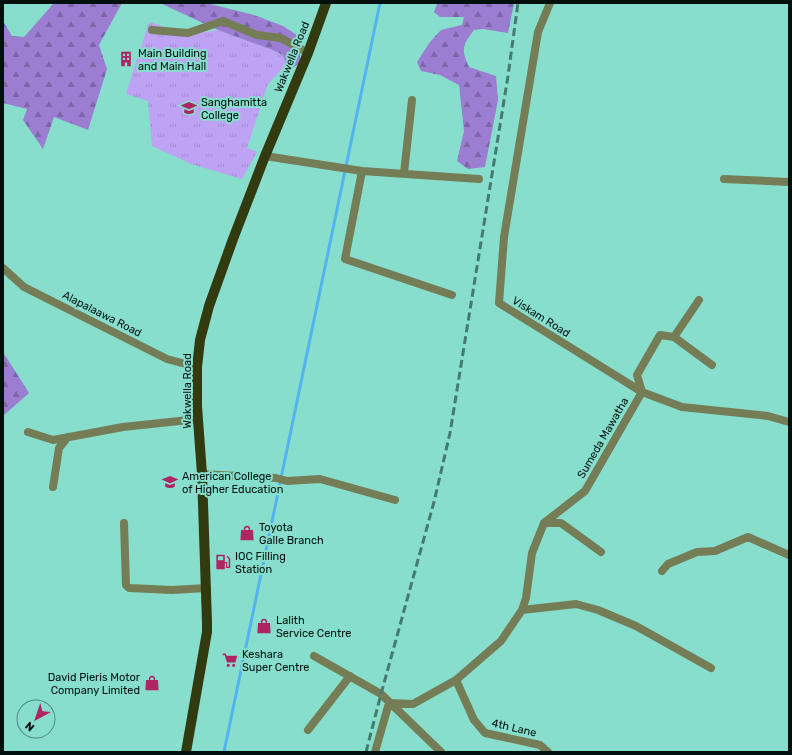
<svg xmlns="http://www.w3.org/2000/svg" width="792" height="755" font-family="Rubik,sans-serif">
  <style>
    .grass { fill: url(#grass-tufts) }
    .forest { fill: url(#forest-firs) }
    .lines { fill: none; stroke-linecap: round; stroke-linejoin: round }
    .stream { stroke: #52b3f0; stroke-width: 3 }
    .street { stroke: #747d56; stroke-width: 8 }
    .primary { stroke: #323a0f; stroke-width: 10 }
    .rail { stroke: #457a6f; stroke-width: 3; stroke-dasharray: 8 4; stroke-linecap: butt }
    .labels { text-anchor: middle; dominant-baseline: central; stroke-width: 4; stroke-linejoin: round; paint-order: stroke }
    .poi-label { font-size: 11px; fill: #00110d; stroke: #87decc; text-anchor: start }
    .street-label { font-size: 11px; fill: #00110d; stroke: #87decc }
  </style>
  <defs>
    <pattern id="grass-tufts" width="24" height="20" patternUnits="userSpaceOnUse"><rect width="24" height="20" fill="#bea3f4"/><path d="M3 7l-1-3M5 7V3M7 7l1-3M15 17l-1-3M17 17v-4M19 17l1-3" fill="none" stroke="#a28bd0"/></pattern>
    <pattern id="forest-firs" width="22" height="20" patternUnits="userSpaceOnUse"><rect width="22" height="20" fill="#9b7dd2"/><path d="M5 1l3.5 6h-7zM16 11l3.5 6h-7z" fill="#7c65a9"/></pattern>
  </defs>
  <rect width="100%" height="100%" fill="#87decc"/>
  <!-- grass -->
  <path class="grass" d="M151,22L186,35L218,30L270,49L283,55L286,65L268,84L247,148L257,152L242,179L191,164L152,146L148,101L126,94L148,25Z"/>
  <!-- forest -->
  <path class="forest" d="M54,3H122L99,45L107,69L88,130L54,117L43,149L23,120L27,109L3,103V21L12,36L24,37Z
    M160,3H206L254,15L283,26L300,37V64L293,67L286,65L283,55L270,49L218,30Z
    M447,3H514L508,33L483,29L474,30C462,46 461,49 469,67L496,76L498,100L485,167L468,169L457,161L464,131L459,85L440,75L421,71L417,62L430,42L441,30L462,25L464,17H440L434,12L437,4Z
    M3,352L29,393L3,416Z"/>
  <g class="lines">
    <!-- stream -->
    <path class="stream" d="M224,752L380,3"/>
    <!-- street -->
    <path class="street" d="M550,3L538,32L504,237L499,303L642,392L682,407L768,416L789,422
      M152,30L188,33L223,21L257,35L281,38L308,53
      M265,156L362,171L345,259L452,295
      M362,171L479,179
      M404,173L412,100
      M724,179L789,182
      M3,268L24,287L167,359L197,367
      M674,337L699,300
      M28,432L53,440L123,427L198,419
      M202,474L276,478L287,481L320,479L395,500
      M53,487L59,448L68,437
      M124,523L126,585L129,588L172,590L207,588
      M544,523H561L601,552
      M662,571L668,564L697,552L715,551L748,537L789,555
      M522,610L576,604L598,610L636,626L711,668
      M314,656L381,694L441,752
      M456,680L474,720L485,733L540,745L548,752
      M308,730L350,676
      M375,752L389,703L413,704L456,680L501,641L522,610L526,598L532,553L544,523L585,491L642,392L637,375L660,335L674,337L712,365"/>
    <!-- primary -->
    <path class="primary" d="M186,752L207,632V622L202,474L197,406V367L200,340L209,306L233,239L265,156L308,53L326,3"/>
    <!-- rail -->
    <path class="rail" d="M366,752L381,694L434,502L450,433L508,76L518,3"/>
  </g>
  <!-- icons -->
  <defs>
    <g id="building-bare" transform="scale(1.2)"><path d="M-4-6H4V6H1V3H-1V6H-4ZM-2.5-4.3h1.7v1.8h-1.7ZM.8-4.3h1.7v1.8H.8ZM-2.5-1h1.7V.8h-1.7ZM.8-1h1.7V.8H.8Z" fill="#af2463" stroke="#87decc" stroke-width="2.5" paint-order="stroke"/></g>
    <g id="school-bare" transform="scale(1.2)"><path d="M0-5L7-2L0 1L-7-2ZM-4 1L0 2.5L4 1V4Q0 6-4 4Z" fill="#af2463" stroke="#87decc" stroke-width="2.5" paint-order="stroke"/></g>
    <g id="university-bare" transform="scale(1.2)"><path d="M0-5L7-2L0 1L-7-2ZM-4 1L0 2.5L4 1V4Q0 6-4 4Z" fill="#af2463" stroke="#87decc" stroke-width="2.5" paint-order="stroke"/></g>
    <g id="shop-bare" transform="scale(1.2)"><path d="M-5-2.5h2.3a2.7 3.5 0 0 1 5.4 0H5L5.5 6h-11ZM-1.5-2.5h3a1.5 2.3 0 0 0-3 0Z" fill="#af2463" stroke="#87decc" stroke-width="2.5" paint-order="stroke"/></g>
    <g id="fuel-bare" transform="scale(1.2)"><path d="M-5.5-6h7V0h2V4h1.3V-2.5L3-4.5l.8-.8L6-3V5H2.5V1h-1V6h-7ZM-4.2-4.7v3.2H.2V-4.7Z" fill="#af2463" stroke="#87decc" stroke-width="2.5" paint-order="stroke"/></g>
    <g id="supermarket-bare" transform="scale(1.2)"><path d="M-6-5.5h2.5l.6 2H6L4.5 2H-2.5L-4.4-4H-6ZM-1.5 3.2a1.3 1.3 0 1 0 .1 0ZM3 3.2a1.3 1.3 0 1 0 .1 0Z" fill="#af2463" stroke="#87decc" stroke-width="2.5" paint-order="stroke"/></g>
  </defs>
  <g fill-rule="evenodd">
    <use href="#building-bare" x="126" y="59"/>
    <use href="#school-bare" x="189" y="108"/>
    <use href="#university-bare" x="170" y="482"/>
    <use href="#shop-bare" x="247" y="533"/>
    <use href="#fuel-bare" x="223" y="562"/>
    <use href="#shop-bare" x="264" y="626"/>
    <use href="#supermarket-bare" x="230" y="660"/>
    <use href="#shop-bare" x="152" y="683"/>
  </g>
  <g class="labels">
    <!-- poi labels -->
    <g class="poi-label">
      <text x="138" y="53">Main Building<tspan x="138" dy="13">and Main Hall</tspan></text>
      <text x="201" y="102">Sanghamitta<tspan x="201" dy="13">College</tspan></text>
      <text x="182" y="476">American College<tspan x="182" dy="13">of Higher Education</tspan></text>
      <text x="259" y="527">Toyota<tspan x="259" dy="13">Galle Branch</tspan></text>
      <text x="235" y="556">IOC Filling<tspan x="235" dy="13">Station</tspan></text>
      <text x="276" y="620">Lalith<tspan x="276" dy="13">Service Centre</tspan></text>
      <text x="242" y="654">Keshara<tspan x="242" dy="13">Super Centre</tspan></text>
      <text x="140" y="677" text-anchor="end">David Pieris Motor<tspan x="140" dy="13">Company Limited</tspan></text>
    </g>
    <!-- street labels -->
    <g class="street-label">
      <text transform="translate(292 57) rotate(-68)">Wakwella Road</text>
      <text transform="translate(102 314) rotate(27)">Alapalaawa Road</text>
      <text transform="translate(541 317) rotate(32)">Viskam Road</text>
      <text transform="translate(187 391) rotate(-90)">Wakwella Road</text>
      <text transform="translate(603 438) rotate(-60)">Sumeda Mawatha</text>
      <text transform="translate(514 728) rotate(13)">4th Lane</text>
    </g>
  </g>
  <!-- border -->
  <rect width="792" height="755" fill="none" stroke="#00110d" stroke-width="8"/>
  <!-- north arrow -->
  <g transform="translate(36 719) rotate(220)"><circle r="19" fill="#87decc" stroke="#518c80"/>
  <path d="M0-3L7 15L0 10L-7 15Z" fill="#af2463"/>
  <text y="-6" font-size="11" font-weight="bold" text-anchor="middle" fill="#00110d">N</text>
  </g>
</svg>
